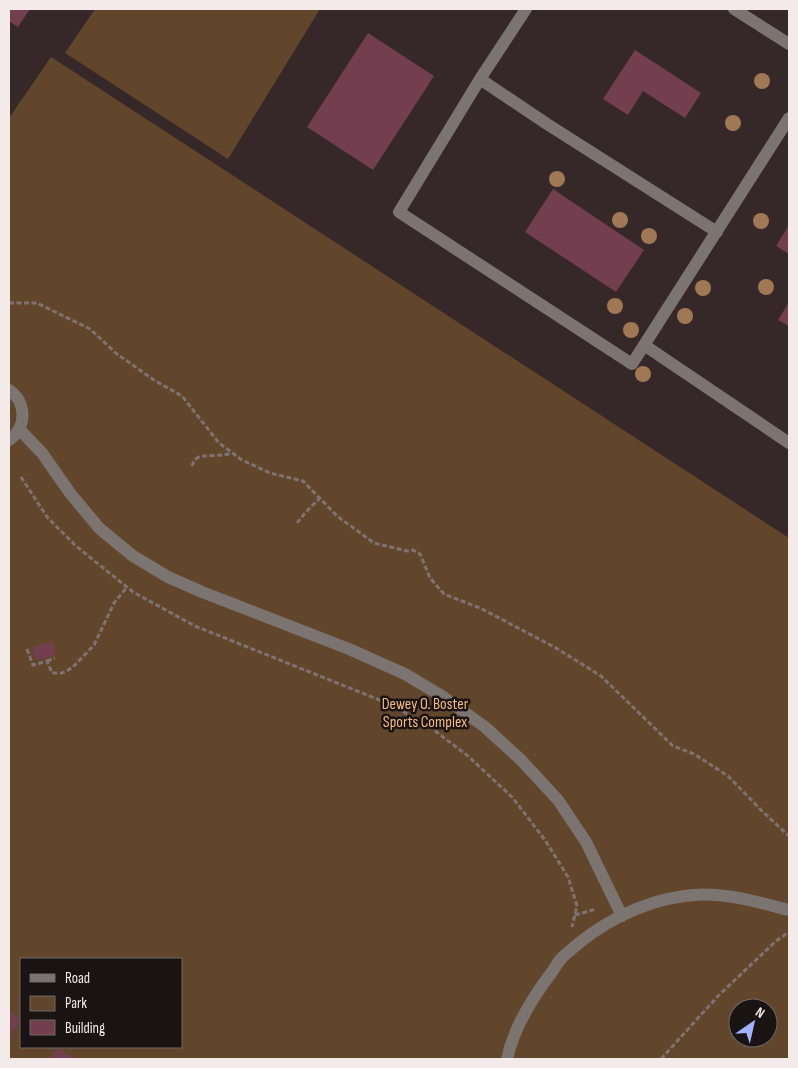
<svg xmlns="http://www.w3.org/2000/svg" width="798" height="1068" font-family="'Sofia Sans Condensed',sans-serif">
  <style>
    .green { fill: #61462b; fill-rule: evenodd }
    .building { fill: #733e4f }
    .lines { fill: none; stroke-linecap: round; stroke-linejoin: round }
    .path { stroke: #7f7272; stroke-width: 3; stroke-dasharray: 5 2.5; stroke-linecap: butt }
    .minor { stroke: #7b7471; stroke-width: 12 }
    .tree { fill: #a17856 }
    .labels { text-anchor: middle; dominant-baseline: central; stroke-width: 5; stroke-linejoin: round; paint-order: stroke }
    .park-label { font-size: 16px; fill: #f9ba7c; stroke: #191313 }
  </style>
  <rect width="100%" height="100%" fill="#362828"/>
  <!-- green -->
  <path class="green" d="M95,9H320L228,159L65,53Z
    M51,57L789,538V1059H9V118ZM21,959H181V1047H21ZM738,1008H768V1038H738Z"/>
  <!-- building -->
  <path class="building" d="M9,9H30L18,27L9,21Z
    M368,33L434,76L373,170L307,127Z
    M635,50L701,93L685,118L643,91L628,115L603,99Z
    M553,189L644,250L616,292L525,232Z
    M789,225V254L776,246Z
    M789,302V326L778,320Z
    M52,641L56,655L36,660L32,648Z
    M9,1011L21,1020L9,1037Z
    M58,1048L74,1059H50Z"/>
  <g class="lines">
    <!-- path -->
    <path class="path" d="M9,303H37L90,329L117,354L154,380L182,396L219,443L242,460L270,473L303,481L337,516L374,543L407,551L413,550L420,554L430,578L444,594L480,608L505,621L556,648L601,676L673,746L694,754L728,776L762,811L789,836
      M192,466C193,463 194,460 197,458C202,454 222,457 231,453
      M21,477L47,517L76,546L133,592L195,626L387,703L426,724L468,756L512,797L545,840L568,877L577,906L572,927
      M297,523L305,513L320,498
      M27,649L33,665L47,661L52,673H62L72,668L94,645L114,603L127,587
      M47,661L55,658
      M575,915L596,909
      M661,1059L718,996L776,941L789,932"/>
    <!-- minor -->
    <path class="minor" d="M526,9L480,79L399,212L632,364L789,118
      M734,9L789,44
      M480,79L547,124L717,232
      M644,345L789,443
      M9,390C27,402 27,428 9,440
      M19,429L42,453L70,493L99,528L133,556L168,577L202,592L349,649L405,674L445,698L485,727L521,760L558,800L586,842L622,916
      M507,1059C514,1027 532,998 552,972C556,966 560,958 566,954C599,924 640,902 684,896C718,890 757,902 789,910"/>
  </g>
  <!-- trees -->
  <g class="tree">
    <circle cx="762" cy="81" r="8"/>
    <circle cx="733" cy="123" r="8"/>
    <circle cx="557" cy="179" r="8"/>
    <circle cx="620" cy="220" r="8"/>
    <circle cx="761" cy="221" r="8"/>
    <circle cx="649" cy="236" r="8"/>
    <circle cx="766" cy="287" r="8"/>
    <circle cx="703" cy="288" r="8"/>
    <circle cx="615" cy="306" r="8"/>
    <circle cx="685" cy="316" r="8"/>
    <circle cx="631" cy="330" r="8"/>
    <circle cx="643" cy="374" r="8"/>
  </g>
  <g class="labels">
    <!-- park labels -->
    <g class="park-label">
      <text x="425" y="704">Dewey O. Boster<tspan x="425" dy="18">Sports Complex</tspan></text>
    </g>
  </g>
  <!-- border -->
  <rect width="798" height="1068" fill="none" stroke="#f4eaea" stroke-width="20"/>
  <!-- legend -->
  <rect x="20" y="958" width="162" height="90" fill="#191313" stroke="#716969"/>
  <rect x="30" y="974" width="25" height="8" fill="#7b7471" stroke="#716969"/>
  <text x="65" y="983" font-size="15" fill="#f4eaea">Road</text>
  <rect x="30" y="996" width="25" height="15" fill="#61462b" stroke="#716969"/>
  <text x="65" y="1008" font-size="15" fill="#f4eaea">Park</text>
  <rect x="30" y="1020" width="25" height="15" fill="#733e4f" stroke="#716969"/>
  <text x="65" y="1033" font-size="15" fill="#f4eaea">Building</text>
  <!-- north arrow -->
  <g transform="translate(753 1023) rotate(34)"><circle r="24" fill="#191313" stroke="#716969"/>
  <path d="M0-4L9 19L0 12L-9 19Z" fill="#a1b3fd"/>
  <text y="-8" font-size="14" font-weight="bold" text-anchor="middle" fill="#f4eaea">N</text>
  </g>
</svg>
